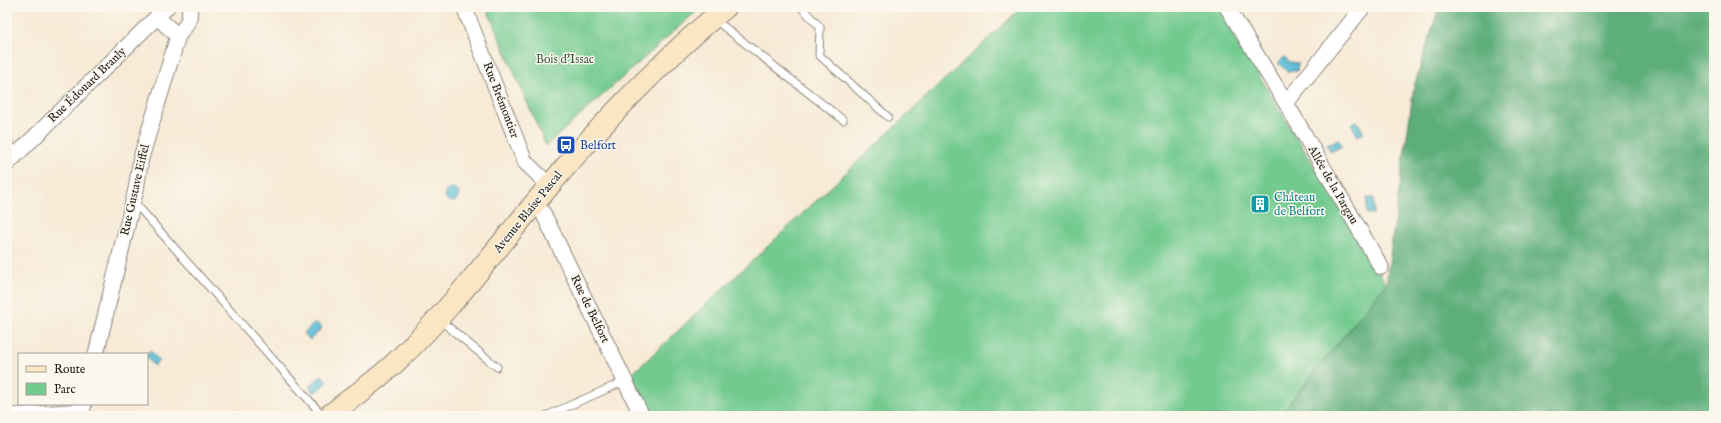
<svg xmlns="http://www.w3.org/2000/svg" width="1721" height="423" font-family="'IM FELL English',serif">
  <style>
    .green { fill: #72ca8f; stroke: #477356 }
    .forest { fill: #5dae7a; stroke: #3c654b }
    .water { fill: #55bad4; stroke: #386b78 }
    .lines { fill: none; stroke-linecap: round; stroke-linejoin: round }
    .service-casing { stroke: #8a8379; stroke-width: 9 }
    .minor-casing { stroke: #8a8379; stroke-width: 17 }
    .secondary-casing { stroke: #8a8379; stroke-width: 23 }
    .service { stroke: #fff; stroke-width: 7 }
    .minor { stroke: #fff; stroke-width: 15 }
    .secondary { stroke: #fbe6c4; stroke-width: 21 }
    .labels { text-anchor: middle; dominant-baseline: central; stroke-width: 3; stroke-linejoin: round; paint-order: stroke }
    .park-label { font-size: 12px; fill: #3a5944; stroke: #fbf7ec }
    .street-label { font-size: 12px; fill: #1c1c1c; stroke: #fbf7ec }
    .transit-label { font-size: 12px; fill: #164399; stroke: #fbf7ec; text-anchor: start }
    .culture-label { font-size: 12px; fill: #0d838f; stroke: #fbf7ec; text-anchor: start }
  </style>
  <rect width="100%" height="100%" fill="#fbf7ec"/>
  <filter id="ink" filterUnits="userSpaceOnUse"><feTurbulence type="fractalNoise" baseFrequency=".025" numOctaves="2"/><feDisplacementMap in="SourceGraphic" scale="8" xChannelSelector="R" yChannelSelector="G"/><feConvolveMatrix kernelMatrix="1 2 1 2 8 2 1 2 1" color-interpolation-filters="sRGB"/></filter>
  <filter id="wash" filterUnits="userSpaceOnUse"><feTurbulence type="fractalNoise" baseFrequency=".012" numOctaves="4" result="noise"/><feDisplacementMap in="SourceGraphic" scale="16" xChannelSelector="R" yChannelSelector="G"/><feGaussianBlur stdDeviation="0.9" result="paint"/><feColorMatrix in="noise" values="0 0 0 0 0 0 0 0 0 0 0 0 0 0 0 0 0 1.4 0 .05"/><feComposite in="paint" operator="in"/></filter>
  <g filter="url(#wash)">
    <rect width="100%" height="100%" fill="#f7ead6"/>
    <!-- green -->
    <path class="green" d="M486,7H701L546,146Z
      M1022,7H1227L1235,36L1386,284L1279,416H651L631,375Z"/>
    <!-- forest -->
    <path class="forest" d="M1439,7H1714V416H1279L1386,284L1414,86Z"/>
    <!-- water -->
    <path class="water" d="M1284,57L1290,62L1298,63L1297,71H1287L1278,63Z
      M1357,121L1364,133L1358,136L1351,124Z
      M1338,139L1342,146L1331,152L1327,145Z
      M445 195a7 7 0 1 1 14 0a7 7 0 1 1-14 0Z
      M1367,198H1374V214H1367Z
      M316,322L322,328L310,340L304,333Z
      M150,350L159,361L154,366L147,358L146,354Z
      M322,375L328,382L314,393L309,387Z"/>
  </g>
  <g filter="url(#ink)">
    <g class="lines">
      <!-- service casing -->
      <g class="service-casing">
        <path id="service" d="M801,7L820,27L819,55L888,117
          M714,19L843,120
          M7,140L17,155
          M134,202L323,416
          M440,320L497,367
          M7,412L83,407
          M546,416L625,381"/>
      </g>
      <!-- minor casing -->
      <g class="minor-casing">
        <path id="minor" d="M464,7L525,162L549,185
          M1227,7L1286,103L1363,7
          M157,17L178,36
          M1286,103L1381,267
          M7,164L167,7
          M534,203L543,213L642,416
          M96,354L136,189L141,158L178,36C185,27 192,19 189,7
          M81,416L84,404"/>
      </g>
      <!-- secondary casing -->
      <g class="secondary-casing">
        <path id="secondary" d="M329,416C351,398 376,381 397,361C454,306 499,245 550,185C604,121 661,61 726,7"/>
      </g>
      <!-- service -->
      <use href="#service" class="service"/>
      <!-- minor -->
      <use href="#minor" class="minor"/>
      <!-- secondary -->
      <use href="#secondary" class="secondary"/>
    </g>
  </g>
  <!-- icons -->
  <defs>
    <g id="bus-square" transform="scale(1)"><rect x="-9" y="-9" width="18" height="18" rx="4" fill="#1a4fb4" stroke="#fbf7ec"/><path d="M-5-6H5V4H4V6H2V4H-2V6H-4V4H-5ZM-3.5-4V0h7V-4ZM-3.5 1.2v1.5H-2V1.2ZM2 1.2v1.5H3.5V1.2Z" fill="#fff"/></g>
    <g id="building-square" transform="scale(1)"><rect x="-9" y="-9" width="18" height="18" rx="4" fill="#0f9aa8" stroke="#fbf7ec"/><path d="M-4-6H4V6H1V3H-1V6H-4ZM-2.5-4.3h1.7v1.8h-1.7ZM.8-4.3h1.7v1.8H.8ZM-2.5-1h1.7V.8h-1.7ZM.8-1h1.7V.8H.8Z" fill="#fff"/></g>
  </defs>
  <g fill-rule="evenodd">
    <use href="#bus-square" x="566" y="145"/>
    <use href="#building-square" x="1260" y="204"/>
  </g>
  <g class="labels">
    <!-- park labels -->
    <g class="park-label">
      <text x="565" y="59">Bois d'Issac</text>
    </g>
    <!-- street labels -->
    <g class="street-label">
      <text transform="translate(87 85) rotate(-44)">Rue Édouard Branly</text>
      <text transform="translate(501 100) rotate(69)">Rue Brémontier</text>
      <text transform="translate(1333 185) rotate(60)">Allée de la Pargau</text>
      <text transform="translate(135 190) rotate(-77)">Rue Gustave Eiffel</text>
      <text transform="translate(528 212) rotate(-51)">Avenue Blaise Pascal</text>
      <text transform="translate(590 309) rotate(64)">Rue de Belfort</text>
    </g>
    <!-- transit labels -->
    <g class="transit-label">
      <text x="580" y="145">Belfort</text>
    </g>
    <!-- culture labels -->
    <g class="culture-label">
      <text x="1274" y="197">Château<tspan x="1274" dy="14">de Belfort</tspan></text>
    </g>
  </g>
  <!-- margin -->
  <rect width="1721" height="423" fill="none" stroke="#fbf7ec" stroke-width="24"/>
  <!-- legend -->
  <rect x="18" y="353" width="130" height="52" fill="#fbf7ec" stroke="#a29f99"/>
  <rect x="26" y="366" width="20" height="6" fill="#fbe6c4" stroke="#a29f99"/>
  <text x="54" y="373" font-size="12" fill="#1c1c1c">Route</text>
  <rect x="26" y="383" width="20" height="12" fill="#72ca8f" stroke="#a29f99"/>
  <text x="54" y="393" font-size="12" fill="#1c1c1c">Parc</text>
</svg>
